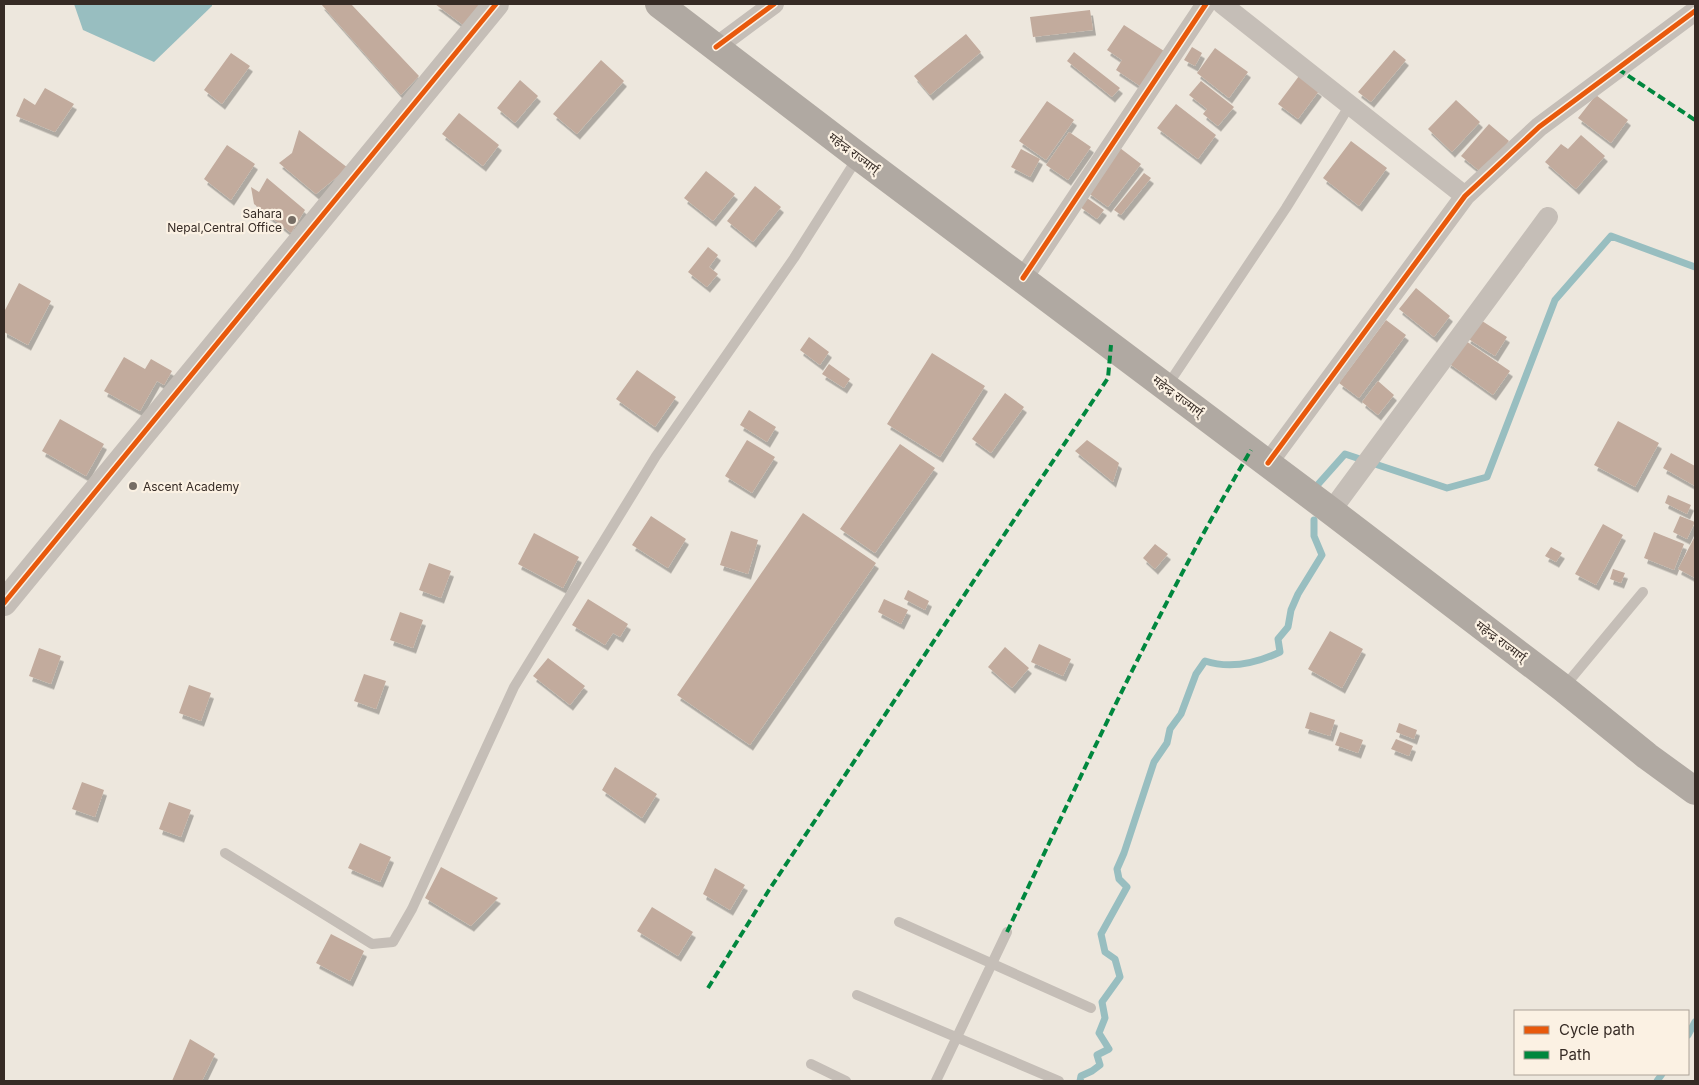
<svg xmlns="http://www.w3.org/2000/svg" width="1699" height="1085" font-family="Inter,'Noto Sans Devanagari',sans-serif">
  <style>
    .water { fill: #98bec0 }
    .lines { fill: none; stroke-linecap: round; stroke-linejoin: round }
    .stream { stroke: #98bec0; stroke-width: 7 }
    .building { fill: #c2ab9d; filter: url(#shadow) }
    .service { stroke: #c5beb7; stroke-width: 10 }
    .minor { stroke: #c5beb7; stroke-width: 20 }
    .tertiary { stroke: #c5beb7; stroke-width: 26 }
    .trunk { stroke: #b0a9a2; stroke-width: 28 }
    .quiet { stroke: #00873e; stroke-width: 4; stroke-dasharray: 8 4; stroke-linecap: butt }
    .cycleway-casing { stroke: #fbf1e3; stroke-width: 8 }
    .cycleway { stroke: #e8590c; stroke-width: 5 }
    .poi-dot { fill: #766d65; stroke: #fbf1e3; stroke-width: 2 }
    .labels { text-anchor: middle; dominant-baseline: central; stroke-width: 4.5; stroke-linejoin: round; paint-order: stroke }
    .street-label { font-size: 12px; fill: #362b25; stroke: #fbf1e3 }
    .poi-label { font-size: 12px; fill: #362b25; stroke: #fbf1e3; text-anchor: end }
  </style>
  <defs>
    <filter id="shadow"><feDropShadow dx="3" dy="5.5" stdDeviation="0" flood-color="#0004"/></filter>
  </defs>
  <rect width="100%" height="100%" fill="#ede7dd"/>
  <!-- water -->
  <path class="water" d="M74,4H212V6L154,62L83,30Z"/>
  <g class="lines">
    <!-- stream -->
    <path class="stream" d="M1313,490L1345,454L1447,488L1487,477L1555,300L1611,236L1695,267
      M1688,1035L1695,1022
      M1080,1081L1081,1076L1092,1071L1100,1065L1097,1055L1109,1049L1099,1033L1105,1018L1102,1002L1120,977L1115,959L1105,952L1101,934L1127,887L1119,879L1117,869L1124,853L1154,762L1167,743L1170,729L1181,714L1196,674L1205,661C1230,669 1257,663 1280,652L1278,639L1288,627L1291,610L1298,594L1322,555L1314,536V520
      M1657,1081L1662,1074"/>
  </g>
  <!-- building -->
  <path class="building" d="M321,4H351L419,76L401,95Z
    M435,4H481L467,28Z
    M1090,10L1093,30L1033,37L1030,17Z
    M1124,25L1164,51L1140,86L1116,70L1122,60L1107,50Z
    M966,34L981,52L930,95L914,76Z
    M1192,47L1202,53L1195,66L1184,60Z
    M1215,48L1248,72L1229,98L1197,73Z
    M1394,50L1406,60L1371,102L1358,92Z
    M1074,52L1120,88L1112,97L1067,61Z
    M231,53L250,66L222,104L204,90Z
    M601,60L624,81L577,134L553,114Z
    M1299,76L1319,91L1298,119L1278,104Z
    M520,80L538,96L515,123L497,108Z
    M1201,81L1234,107L1218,126L1203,114L1207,109L1189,95Z
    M45,88L74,104L55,132L16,116L24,98L35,105Z
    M1596,95L1628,120L1611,143L1578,118Z
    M1456,100L1480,122L1452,152L1428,129Z
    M1047,101L1074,120L1046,160L1019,141Z
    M1176,104L1216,135L1198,159L1157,128Z
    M459,113L499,145L483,166L442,134Z
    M1489,124L1509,141L1482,173L1461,156Z
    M299,130L348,168L316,194L279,163L292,153Z
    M1069,132L1091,147L1068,180L1046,165Z
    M1581,135L1605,156L1576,189L1545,162L1561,144L1568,149Z
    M1351,141L1387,168L1359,206L1323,178Z
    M227,145L255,164L231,200L204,179Z
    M1120,148L1141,164L1108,207L1087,192Z
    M1021,149L1040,159L1030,177L1011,167Z
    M706,171L735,194L713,221L684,198Z
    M1144,173L1151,178L1121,215L1114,210Z
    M267,178L305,210L291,233L254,204L251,187L259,192Z
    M755,186L781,207L753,242L727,221Z
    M1087,198L1104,210L1097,219L1080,207Z
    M708,247L718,255L709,267L718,274L707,287L688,272Z
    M19,283L51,301L28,345L4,332V312Z
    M1416,288L1450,316L1434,337L1399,309Z
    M1479,319L1507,337L1495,356L1467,338Z
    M1386,320L1406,335L1359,398L1339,383Z
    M809,337L829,352L820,365L800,350Z
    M1463,339L1510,371L1493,395L1447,362Z
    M932,353L985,386L940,457L887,424Z
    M124,357L145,369L151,359L172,371L164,385L157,381L140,411L104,391Z
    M829,364L850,379L844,388L822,374Z
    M637,370L676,397L655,427L616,399Z
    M1378,381L1394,395L1378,415L1362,402Z
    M1005,393L1024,407L991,453L972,439Z
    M749,410L776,427L767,442L740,425Z
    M60,419L104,444L86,476L42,451Z
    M1618,421L1659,443L1635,487L1594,465Z
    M747,440L775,457L752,493L725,476Z
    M1087,440L1119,463L1113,482L1075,451Z
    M900,444L935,468L875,553L840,529Z
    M1671,453L1695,466V486L1663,468Z
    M1668,495L1691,505L1687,514L1665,503Z
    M803,513L876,563L750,745L677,695Z
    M651,516L686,539L668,568L632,545Z
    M1680,516L1695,522L1687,539L1673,532Z
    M1603,524L1623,535L1596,585L1575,574Z
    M731,531L758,540L748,574L720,565Z
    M1654,532L1684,544L1674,570L1644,558Z
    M534,533L579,557L563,588L518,564Z
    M1695,536V578L1678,569Z
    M1155,544L1168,554L1155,569L1143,558Z
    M1551,547L1562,553L1556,562L1545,556Z
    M429,563L451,571L441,598L419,590Z
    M1613,569L1625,573L1621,583L1610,579Z
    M908,590L929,601L925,610L904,599Z
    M588,599L628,624L620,637L613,633L605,645L572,625Z
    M884,599L908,610L901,624L878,612Z
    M400,612L423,620L413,648L390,640Z
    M1330,631L1363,649L1342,688L1308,669Z
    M1039,644L1071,659L1063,676L1031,662Z
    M1005,647L1029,668L1012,688L988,667Z
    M39,648L61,656L51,684L29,676Z
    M548,658L585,686L570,705L533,676Z
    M364,674L386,681L376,709L354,701Z
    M189,685L211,693L201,721L179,713Z
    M1310,712L1335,720L1330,736L1305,728Z
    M1399,723L1417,730L1414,739L1396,732Z
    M1340,732L1363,740L1358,753L1335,745Z
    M1396,739L1413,746L1409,756L1391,749Z
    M615,767L657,794L642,818L602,790Z
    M82,782L104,790L95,817L72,809Z
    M169,802L191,810L181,837L159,829Z
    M360,843L391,857L380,882L348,868Z
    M441,867L498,898L471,926L425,898Z
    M715,868L745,885L730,910L703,894Z
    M652,907L693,932L678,956L637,931Z
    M331,934L364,951L350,981L316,963Z
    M190,1039L215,1054L202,1081H172Z"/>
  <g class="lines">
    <!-- service -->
    <path class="service" d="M1167,386L1286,208L1350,105
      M1564,687L1643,592
      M225,853L372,944L393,942L412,909L514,687L656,456L794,258L858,157
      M899,922L1091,1008
      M857,995L1059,1081
      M811,1064L846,1081
      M936,1081L1007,932"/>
    <!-- minor -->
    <path class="minor" d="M1222,4L1465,196
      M716,47L774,4
      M1023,278L1206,4
      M1268,463L1465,196L1539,127L1695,11
      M1331,511L1548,217"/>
    <!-- tertiary -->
    <path class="tertiary" d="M4,603L496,4"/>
    <!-- trunk -->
    <path class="trunk" d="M659,4L858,156L1331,511L1563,688L1647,756L1695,791"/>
    <!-- quiet -->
    <path class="quiet" d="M1618,69L1695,120
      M1007,932C1084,770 1159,605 1251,450
      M708,988L769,890L1108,378L1111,345"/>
    <!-- cycleway casing -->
    <g class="cycleway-casing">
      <path id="cycleway" d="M716,47L774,4
        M1023,278L1206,4
        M1268,463L1465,196L1539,127L1695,11
        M4,603L496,4"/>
    </g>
    <!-- cycleway -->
    <use href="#cycleway" class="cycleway"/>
  </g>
  <!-- markers -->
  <g class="poi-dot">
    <circle cx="292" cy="220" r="5"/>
    <circle cx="133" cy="486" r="5"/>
  </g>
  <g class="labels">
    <!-- street labels -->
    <g class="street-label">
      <text transform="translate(854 153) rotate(37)">महेन्द्र राज्मार्ग्</text>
      <text transform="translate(1178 396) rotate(37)">महेन्द्र राज्मार्ग्</text>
      <text transform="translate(1501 641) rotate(37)">महेन्द्र राज्मार्ग्</text>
    </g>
    <!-- poi labels -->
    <g class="poi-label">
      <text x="282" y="213">Sahara<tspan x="282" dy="14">Nepal,Central Office</tspan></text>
      <text x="143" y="486" text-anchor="start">Ascent Academy</text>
    </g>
  </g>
  <!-- border -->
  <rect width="1699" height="1085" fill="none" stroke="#362b25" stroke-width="10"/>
  <!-- legend -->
  <rect x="1514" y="1010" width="175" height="65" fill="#fbf1e3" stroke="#aca297"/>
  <rect x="1524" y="1026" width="25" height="8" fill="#e8590c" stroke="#aca297"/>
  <text x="1559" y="1035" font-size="15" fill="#362b25">Cycle path</text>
  <rect x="1524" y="1051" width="25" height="8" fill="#00873e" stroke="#aca297"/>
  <text x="1559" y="1060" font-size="15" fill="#362b25">Path</text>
</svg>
